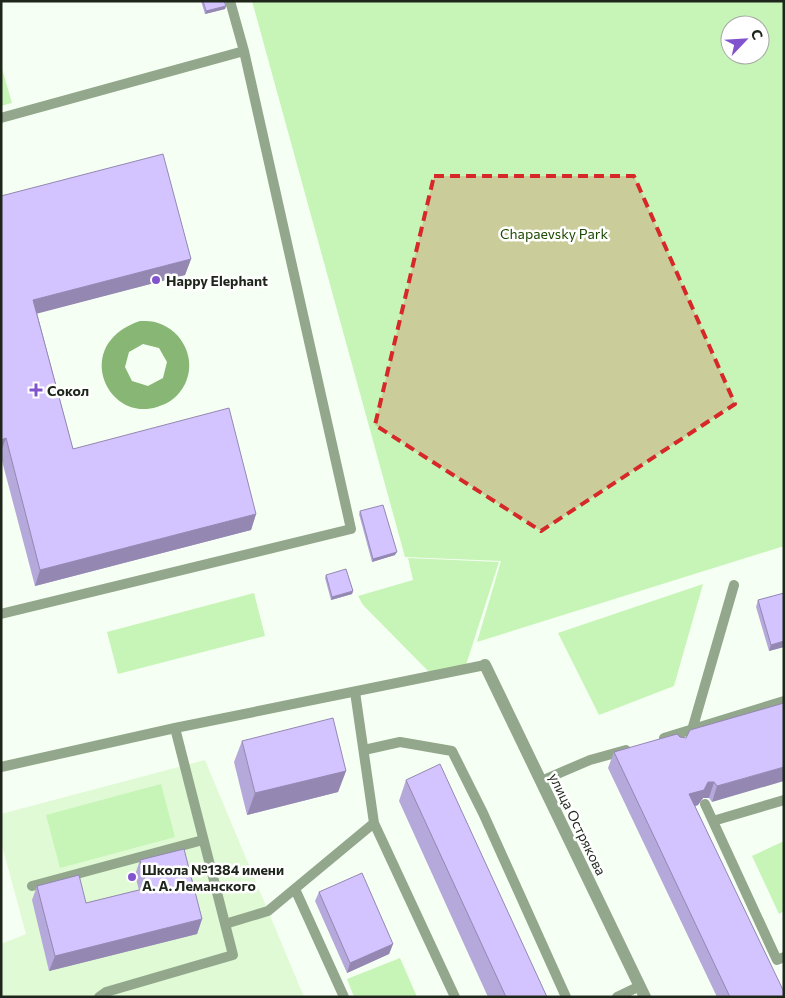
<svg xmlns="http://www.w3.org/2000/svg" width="785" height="998" font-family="Commissioner,sans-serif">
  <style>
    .built { fill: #dffad5 }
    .green { fill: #c7f5b7; fill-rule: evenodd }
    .water { fill: #87b675; fill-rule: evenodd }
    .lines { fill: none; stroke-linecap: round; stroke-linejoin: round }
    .service { stroke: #92a78b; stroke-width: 10 }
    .minor { stroke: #92a78b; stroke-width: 12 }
    .wall { fill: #b5a8da }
    .shaded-wall { fill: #9488b2 }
    .building { fill: #d3c3fe; stroke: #9488b2 }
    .marked { fill: #d62828; fill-opacity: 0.2; stroke: #d62828; stroke-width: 4; stroke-dasharray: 10 6; stroke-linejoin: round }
    .poi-dot { fill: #8154cd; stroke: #fff; stroke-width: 2 }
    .labels { text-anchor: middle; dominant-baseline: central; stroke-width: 5; stroke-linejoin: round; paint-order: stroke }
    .park-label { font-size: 14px; fill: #1c4802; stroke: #fff }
    .poi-label { font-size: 14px; font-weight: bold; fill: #1e261b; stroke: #fff; text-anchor: start }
    .street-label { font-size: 14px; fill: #1e261b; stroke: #fff }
  </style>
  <rect width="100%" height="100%" fill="#f6fff3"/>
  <!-- built -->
  <path class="built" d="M205,760L304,997H1V944L26,934L1,842V814Z"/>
  <!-- green -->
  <path class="green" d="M252,1H784V546L477,642L501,561L405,557ZM730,25H760V55H730Z
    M1,65L12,103L1,106Z
    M408,558L499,562L466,665L431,674L363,605L358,596L413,580Z
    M703,584L674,686L599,715L558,633Z
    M254,593L265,636L118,674L107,632Z
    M161,784L175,837L60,868L46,815Z
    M784,841V911L779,914L752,856Z
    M400,958L417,997H354L347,979Z"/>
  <!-- water -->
  <path class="water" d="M140,321C146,321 153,321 158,323C183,331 197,360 185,384C179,396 170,403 157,407C107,423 71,344 140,321ZM143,344L159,348L167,362L163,378L148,386L132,381L125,367L129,352Z"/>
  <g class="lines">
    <!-- service -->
    <path class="service" d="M1,118L244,51
      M1,614L351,529L244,51L230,1
      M692,730L734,585
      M664,738L784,701
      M364,750L400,742L452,751L483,813L566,997
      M1,767L175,728L485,665
      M541,781L590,760L626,750
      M705,804L777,960L784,957
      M713,821L784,800
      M374,823L455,997
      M32,886L203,840
      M295,889L344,997
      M225,924L268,911L374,823L355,692
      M99,997L106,992L233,955L175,728
      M617,997L640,986"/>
    <!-- minor -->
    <path class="minor" d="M485,665L645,997"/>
  </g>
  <!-- wall -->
  <path class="wall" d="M201,1H224L226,6L225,9L205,14Z
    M1,196L191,259L185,275L37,313L73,449L256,514L251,530L35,586L1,457Z
    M360,511L395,555L372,562L359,514Z
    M326,575L353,591L352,594L331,600L325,578Z
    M784,593V647L769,651L756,607L758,600Z
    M784,703L712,802L709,798H703L698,805L695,806L784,997H717L608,768L614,752L680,737L686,738Z
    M242,741L346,771L338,792L247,815L234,762Z
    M406,780L547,997H488L399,801Z
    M140,860L202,919L197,934L49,971L32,900L37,886L86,903L139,890L135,875Z
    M319,892L393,944L389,954L347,973L315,901Z"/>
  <!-- shaded-wall -->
  <path class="shaded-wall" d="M226,6L225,9L205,14L206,11Z
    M191,259L185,275L28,316L33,300Z
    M6,438L1,452V440Z
    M256,514L251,530L35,586L40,570Z
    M397,552L395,555L372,562L373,559Z
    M353,591L352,594L331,600L332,597Z
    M784,641V647L769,651L771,645Z
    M784,767V781L712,802L717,786Z
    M346,771L338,792L247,815L255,793Z
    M708,782H714L709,798H703L698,805L683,810L689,794Z
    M202,919L197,934L49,971L55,956Z
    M393,944L389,954L347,973L350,963Z"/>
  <!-- building -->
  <path class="building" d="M203,1H224L226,6L206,11Z
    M163,154L191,259L33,300L73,449L229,408L256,514L40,570L6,438L1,440V196Z
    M383,505L397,552L373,559L360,511Z
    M346,569L353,591L332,597L326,575Z
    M784,593V641L771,645L758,600Z
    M784,703V767L717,786L714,782H708L704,790L689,794L784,992V997H730L614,752L677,734L680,737L686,738L690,730Z
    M333,718L346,771L255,793L242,741Z
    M440,764L547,997H506L406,780Z
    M184,849L202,919L55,956L37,886L79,875L86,903L147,888L140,860Z
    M362,873L393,944L350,963L319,892Z"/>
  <!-- marked area -->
  <path class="marked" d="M434,176H634L735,404L541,531L375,425Z"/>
  <!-- markers -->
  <g class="poi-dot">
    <circle cx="156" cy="280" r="5"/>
    <path d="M33.5 382.5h5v5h5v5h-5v5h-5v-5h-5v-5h5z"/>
    <circle cx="132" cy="877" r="5"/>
  </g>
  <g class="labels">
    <!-- park labels -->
    <g class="park-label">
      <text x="554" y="233">Chapaevsky Park</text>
    </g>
    <!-- poi labels -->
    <g class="poi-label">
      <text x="166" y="280">Happy Elephant</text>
      <text x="47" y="390">Сокол</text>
      <text x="142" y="869">Школа №1384 имени<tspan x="142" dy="16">А. А. Леманского</tspan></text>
    </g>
    <!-- street labels -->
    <g class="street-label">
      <text transform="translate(578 824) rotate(64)">улица Острякова</text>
    </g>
  </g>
  <!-- border -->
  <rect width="785" height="998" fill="none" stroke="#1e261b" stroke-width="5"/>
  <!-- north arrow -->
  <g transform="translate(745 40) rotate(65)"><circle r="24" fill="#ffffff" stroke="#a5a8a4"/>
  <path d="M0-4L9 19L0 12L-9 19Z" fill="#8154cd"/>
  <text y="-8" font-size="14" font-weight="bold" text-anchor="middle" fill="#1e261b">С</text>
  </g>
</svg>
